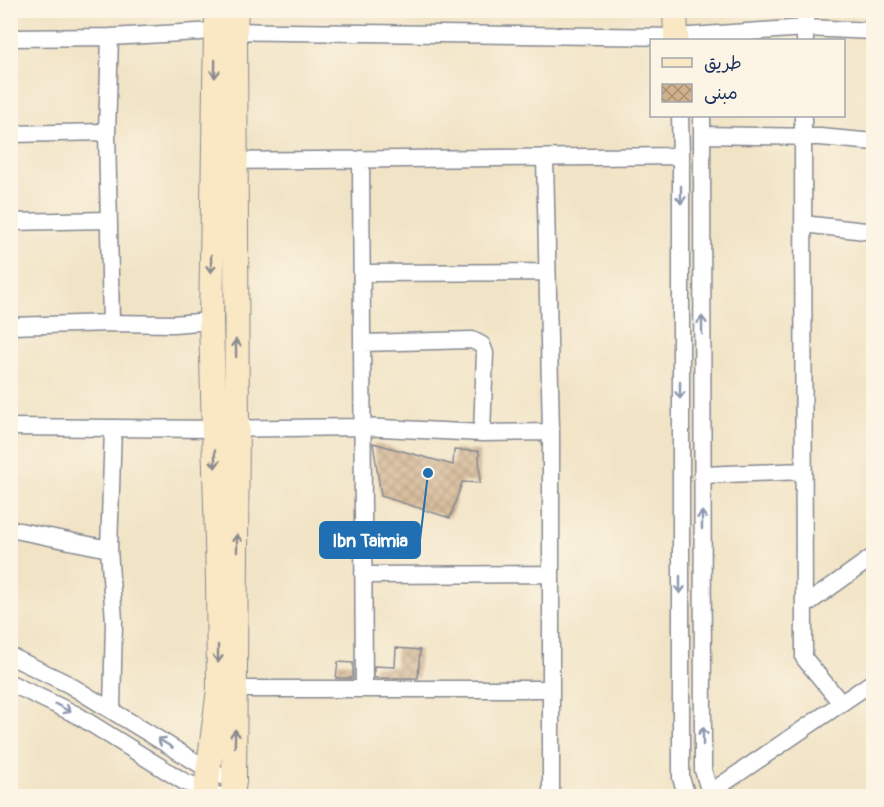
<svg xmlns="http://www.w3.org/2000/svg" width="884" height="807" font-family="Pangolin,'Playpen Sans Arabic',sans-serif">
	<style>
		.building { fill: url(#building-cross-hatch) }
		.lines { fill: none; stroke-linecap: round; stroke-linejoin: round }
		.street-casing { stroke: #868992; stroke-width: 19 }
		.secondary-casing { stroke: #868992; stroke-width: 26 }
		.street { stroke: #fff; stroke-width: 16 }
		.secondary { stroke: #fae7c3; stroke-width: 24 }
		.oneway { stroke: #8a8b90 }
		.oneway2 { stroke: #8d97ae }
		.leader { fill: none; stroke: #1f6fb2; stroke-width: 2 }
		.callout-dot { fill: #1f6fb2; stroke: #fcf5e5; stroke-width: 2 }
		.callout { fill: #1f6fb2; stroke: #1f6fb2; stroke-width: 2 }
		.callout-label { font-size: 18px; text-anchor: middle; font-weight: bold; fill: #fff }
	</style>
	<defs>
		<pattern id="building-cross-hatch" width="8" height="8" patternUnits="userSpaceOnUse" patternTransform="scale(1.5)"><rect width="8" height="8" fill="#d0b18b"/><path d="M0 0l8 8M0 8l8-8" fill="none" stroke="#a89075"/></pattern>
	</defs>
	<rect width="100%" height="100%" fill="#fcf5e5"/>
	<filter id="ink" filterUnits="userSpaceOnUse"><feTurbulence type="fractalNoise" baseFrequency=".0167" numOctaves="2"/><feDisplacementMap in="SourceGraphic" scale="12" xChannelSelector="R" yChannelSelector="G"/><feConvolveMatrix kernelMatrix="1 2 1 2 8 2 1 2 1" color-interpolation-filters="sRGB"/></filter>
	<filter id="wash" filterUnits="userSpaceOnUse"><feTurbulence type="fractalNoise" baseFrequency=".008" numOctaves="4" result="noise"/><feDisplacementMap in="SourceGraphic" scale="24" xChannelSelector="R" yChannelSelector="G"/><feGaussianBlur stdDeviation="1.35" result="paint"/><feColorMatrix in="noise" values="0 0 0 0 0 0 0 0 0 0 0 0 0 0 0 0 0 1.4 0 .05"/><feComposite in="paint" operator="in"/></filter>
	<g filter="url(#wash)">
		<rect width="100%" height="100%" fill="#f1e3c5"/>
		<g id="blocks">
			<path class="building" d="M373,443L453,465L454,450L479,451L480,483L462,482L450,518L381,496Z
				M396,648L420,650L418,678H374V666L395,667Z
				M338,662L353,663V678H336Z"/>
		</g>
	</g>
	<g filter="url(#ink)">
		<use href="#blocks" fill-opacity="0" stroke="#868992" stroke-width="1.5"/>
		<g class="lines">
			<defs>
				<path id="street" d="M110,37L107,132L111,323
					M10,38L110,37L216,31L676,37L805,28L874,31
					M805,40V10
					M680,116L681,156V778L687,796
					M702,116L703,770L710,793
					M803,116L804,658L841,703
					M10,134L107,132
					M702,135L820,137L874,142
					M545,158L551,432V796
					M361,159L364,689
					M226,161L681,156
					M10,222L108,220
					M803,224L874,232
					M362,273L547,272
					M10,326L111,323L173,324L211,321
					M362,343L472,340L482,345L485,353L482,433
					M10,427L214,429L362,427L482,433L551,432
					M702,475L803,471
					M10,529L109,549
					M363,575L551,574
					M804,606L874,556
					M10,656L68,684L209,770L234,781
					M10,683L77,715L183,781L219,796
					M225,689H551
					M112,709L114,621L109,549L113,428
					M705,796L874,681"/>
				<path id="secondary" d="M675,10L676,37
					M205,796L219,689L218,580L211,321L216,31L218,10
					M232,796L234,781L237,429L235,32L236,10"/>
			</defs>
			<use href="#street" class="street-casing"/>
			<use href="#secondary" class="secondary-casing"/>
			<use href="#street" class="street"/>
			<use href="#secondary" class="secondary"/>
		</g>
		<defs><path id="oneway-shaft" d="M-6 0H5M1.5-3L5.5 0L1.5 3" fill="none" stroke-width="1.6" stroke-linecap="round" stroke-linejoin="round" transform="scale(1.5)"/></defs>
		<g class="oneway">
			<use href="#oneway-shaft" transform="translate(215 69) rotate(91)"/>
			<use href="#oneway-shaft" transform="translate(211 264) rotate(91)"/>
			<use href="#oneway-shaft" transform="translate(236 348) rotate(-91)"/>
			<use href="#oneway-shaft" transform="translate(215 459) rotate(89)"/>
			<use href="#oneway-shaft" transform="translate(237 543) rotate(-90)"/>
			<use href="#oneway-shaft" transform="translate(218 654) rotate(90)"/>
			<use href="#oneway-shaft" transform="translate(235 738) rotate(-89)"/>
		</g>
		<g class="oneway2">
			<use href="#oneway-shaft" transform="translate(681 195) rotate(90)"/>
			<use href="#oneway-shaft" transform="translate(702 325) rotate(-90)"/>
			<use href="#oneway-shaft" transform="translate(680 390) rotate(90)"/>
			<use href="#oneway-shaft" transform="translate(702 520) rotate(-90)"/>
			<use href="#oneway-shaft" transform="translate(680 585) rotate(90)"/>
			<use href="#oneway-shaft" transform="translate(63 708) rotate(28)"/>
			<use href="#oneway-shaft" transform="translate(703 736) rotate(-90)"/>
			<use href="#oneway-shaft" transform="translate(165 743) rotate(-148)"/>
		</g>
	</g>
	<path class="leader" d="M428 473L420 540"/>
	<circle class="callout-dot" cx="428" cy="473" r="6"/>
	<rect class="callout" x="320" y="522" width="100" height="36" rx="6"/>
	<g class="callout-label">
		<text x="370" y="547">Ibn Taimia</text>
	</g>
	<rect width="884" height="807" fill="none" stroke="#fcf5e5" stroke-width="36"/>
	<rect x="650" y="39" width="195" height="78" fill="#fcf5e5" stroke="#a2a6af" stroke-width="1.5"/>
	<rect x="662" y="58" width="30" height="9" fill="#fae7c3" stroke="#a2a6af" stroke-width="1.5"/>
	<text x="704" y="69" font-size="18" fill="#1b2f5e">طريق</text>
	<rect x="662" y="84" width="30" height="18" fill="url(#building-cross-hatch)" stroke="#a2a6af" stroke-width="1.5"/>
	<text x="704" y="99" font-size="18" fill="#1b2f5e">مبنى</text>
</svg>
